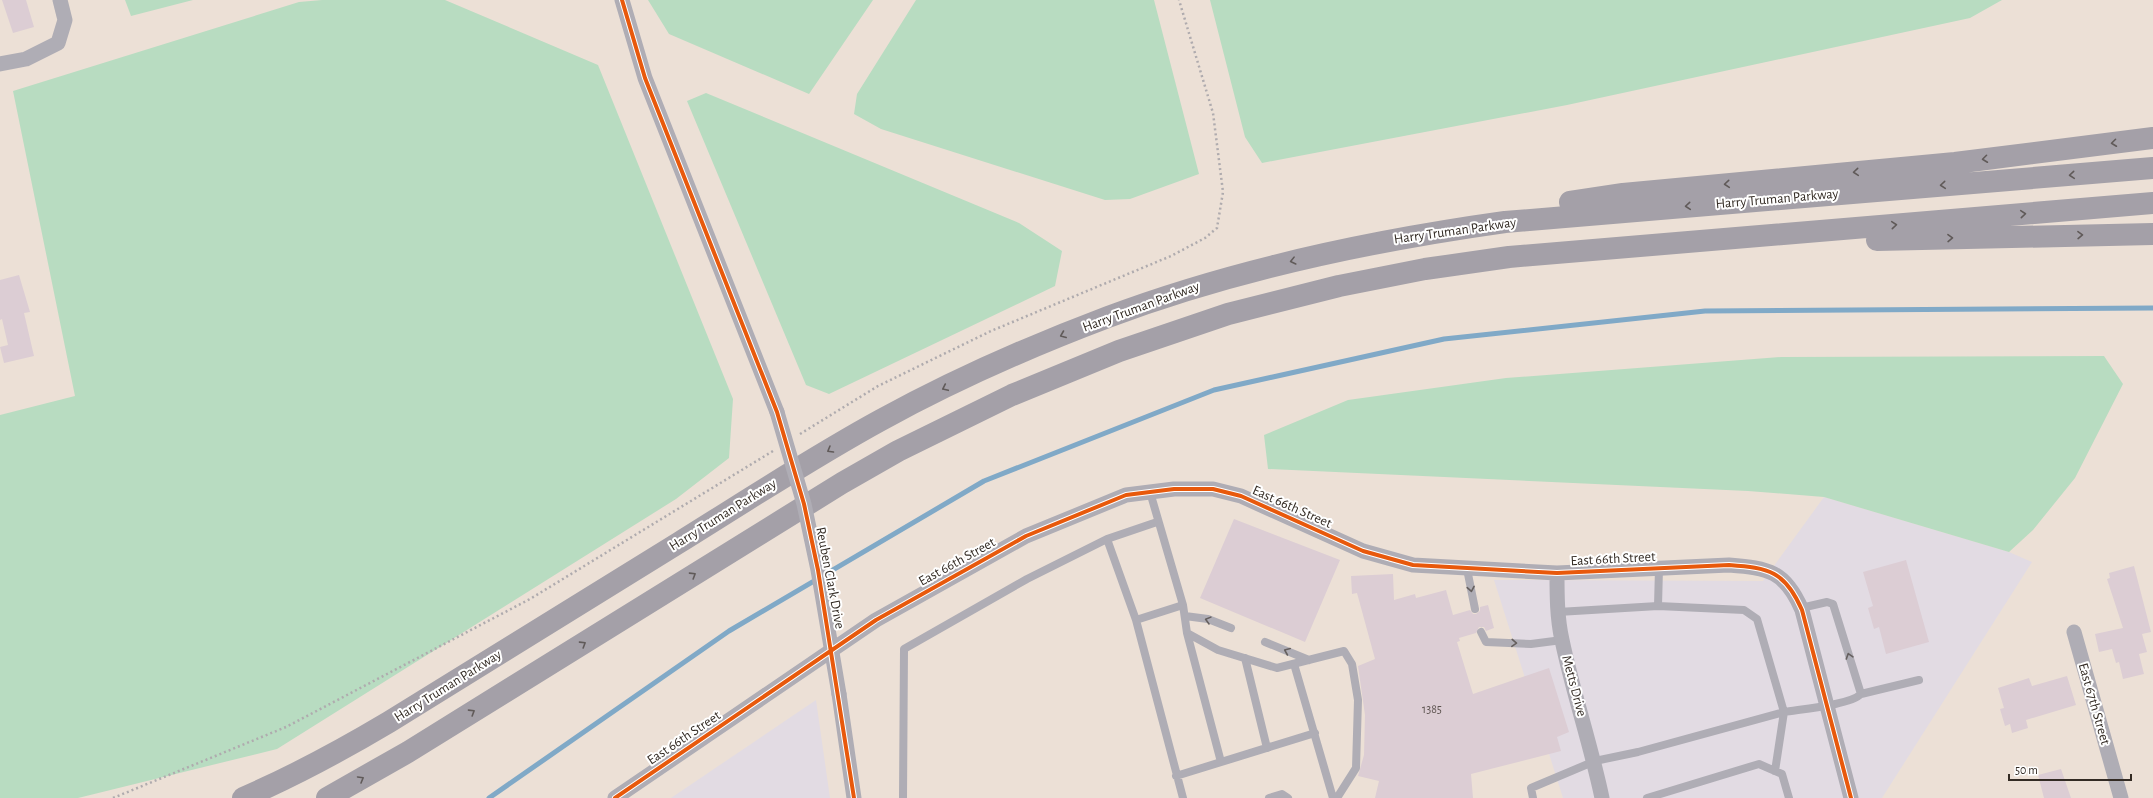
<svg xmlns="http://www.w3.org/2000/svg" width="2153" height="798" font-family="'Alegreya Sans',sans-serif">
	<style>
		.commercial { fill: #e2dbe3 }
		.green { fill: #b8dcc1 }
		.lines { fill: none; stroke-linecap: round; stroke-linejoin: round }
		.stream { stroke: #80a9c7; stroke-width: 5 }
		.building { fill: #dccdd4 }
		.path { stroke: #afabae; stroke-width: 2.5; stroke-dasharray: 2 3; stroke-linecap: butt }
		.service { stroke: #afadb5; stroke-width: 8 }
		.minor { stroke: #afadb5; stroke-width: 15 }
		.motorway { stroke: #a4a0a8; stroke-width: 22 }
		.minor-bridge { stroke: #afadb5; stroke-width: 15 }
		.cycleway-casing { stroke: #fff; stroke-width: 6 }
		.cycleway { stroke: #e8590c; stroke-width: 4 }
		.oneway { stroke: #605a59 }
		.oneway2 { stroke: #655f5e }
		.labels { text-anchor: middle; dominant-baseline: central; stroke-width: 4; stroke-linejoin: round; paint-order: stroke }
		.number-label { font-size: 12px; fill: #5d5450 }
		.street-label { font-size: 14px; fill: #332b24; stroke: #fff }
	</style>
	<rect width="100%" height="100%" fill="#ece0d6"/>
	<path class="commercial" d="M1824,497L2009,552L2032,562L1882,798H1563L1494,580L1763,581Z
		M816,700L830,798H671Z"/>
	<path class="green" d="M125,0H193L131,16Z
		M322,0H445L598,65L733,399L729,458L676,499L277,749L78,798H0V415L75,396L13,91L299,2Z
		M648,0H873L809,94L669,34Z
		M916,0H1154L1199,174L1130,199L1105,200L881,129L854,114L857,94Z
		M1210,0H2002L1970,18L1567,105L1262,163L1245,137Z
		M706,93L1019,223L1062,251L1055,286L829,394L806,385L687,101Z
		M2104,356L2123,384L2075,478L2033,530L2009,552L1824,497L1748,491L1268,469L1264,435L1348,400L1506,378L1781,357Z"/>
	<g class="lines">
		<path class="stream" d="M489,798L729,631L984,481L1214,390L1444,339L1705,311L2153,308"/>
	</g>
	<path class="building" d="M2,0H26L34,27L13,33Z
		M19,275L30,312L24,313L34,356L4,363L0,347L8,345L2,319L0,320V280Z
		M1234,519L1340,560L1305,642L1200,598Z
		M1906,560L1929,642L1886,654L1879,627L1874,629L1868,608L1873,606L1863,572Z
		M2134,566L2151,632L2142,634L2147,652L2139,654L2144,674L2123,679L2119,662L2116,663L2112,649L2099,652L2095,634L2123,628L2107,579L2110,578L2109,573Z
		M1393,574L1394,600L1415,594L1416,598L1446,590L1453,615L1470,610L1473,614H1476L1480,611V607L1488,605L1494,628L1486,631L1484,627H1479L1476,633L1459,638L1460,641L1457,642L1473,694L1549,668L1569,732L1557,737L1561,751L1471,774L1473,798H1375L1379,781L1358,776L1364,755L1365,715L1358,666L1375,659L1357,593L1352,594L1351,576Z
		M2067,676L2076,705L2026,720L2028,728L2012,733L2010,724L2005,726L2000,709L2004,708L1998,688L2029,678L2032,686Z
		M2061,769L2071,798H2044L2038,775Z"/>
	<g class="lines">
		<path class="path" d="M800,434L878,386L991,331L1171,256L1205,238L1217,228L1223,192L1213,113L1179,0
			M113,798L286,727L530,599L773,451"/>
		<path class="service" d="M1150,492L1183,605L1187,633L1218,650L1277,668L1344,651L1352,664L1358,700L1356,768L1337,798
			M1107,539L1136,620L1183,798
			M1467,569L1475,609
			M1801,608L1827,602L1833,604L1861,694
			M1558,612L1658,606
			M1185,616L1208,619L1231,628
			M1136,620L1183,605
			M1481,632L1486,642L1531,644L1562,640
			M1187,633L1221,762
			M1265,642L1309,660
			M1245,658L1267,748
			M1294,664L1333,798
			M1775,771L1784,712C1802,709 1850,705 1861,694L1919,680
			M1176,776L1315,733
			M903,798L904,649L1027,579L1107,539L1157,522
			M1269,798L1282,794L1288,798
			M1533,798L1531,788L1595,761L1638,752L1784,712L1757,619L1744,610L1658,606L1659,568
			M1647,798L1759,764L1782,774L1789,798"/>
		<path class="minor" d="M622,0L645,78L777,412
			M0,64L26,59L58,43L65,20L60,0
			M1557,573C1557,595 1557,618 1562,640C1573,693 1591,745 1602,798
			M2074,632L2121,798
			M839,694L854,798
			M615,798L876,620L1026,536L1126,495L1174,489H1213L1241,496L1363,551L1413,565L1557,573L1729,565C1769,568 1785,571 1802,610L1851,798"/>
		<path class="motorway" d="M1570,202L1623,194L1955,163L2153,138
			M1877,240L2153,234
			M243,798C294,776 342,750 389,722C486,662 583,602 680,542C746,501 813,457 881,420C954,380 1031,346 1108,317C1236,269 1369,241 1505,222L2153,168
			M327,798L408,752L842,483L898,451L1012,395L1119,351L1228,314L1339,286L1425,269L1509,257L2153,203"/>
		<path class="minor-bridge" d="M777,412L804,504L818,570L839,694"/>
		<defs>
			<path id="cycleway" d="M622,0L645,78L777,412L804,504L818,570L854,798
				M615,798L876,620L1026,536L1126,495L1174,489H1213L1241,496L1363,551L1413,565L1557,573L1729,565C1769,568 1785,571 1802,610L1851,798"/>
		</defs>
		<use href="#cycleway" class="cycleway-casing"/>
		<use href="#cycleway" class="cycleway"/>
	</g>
	<defs><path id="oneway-chevron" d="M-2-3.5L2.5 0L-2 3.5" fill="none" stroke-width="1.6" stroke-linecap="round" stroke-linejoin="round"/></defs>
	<g class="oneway">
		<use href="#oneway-chevron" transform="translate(2114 143) rotate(173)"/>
		<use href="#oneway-chevron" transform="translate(1985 159) rotate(173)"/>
		<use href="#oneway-chevron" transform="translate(1856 172) rotate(175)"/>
		<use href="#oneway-chevron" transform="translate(2072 175) rotate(175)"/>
		<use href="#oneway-chevron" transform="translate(1727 184) rotate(175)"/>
		<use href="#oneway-chevron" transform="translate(1943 185) rotate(175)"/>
		<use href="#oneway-chevron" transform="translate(1688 206) rotate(175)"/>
		<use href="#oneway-chevron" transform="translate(2023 214) rotate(-5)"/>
		<use href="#oneway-chevron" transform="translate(1894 225) rotate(-5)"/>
		<use href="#oneway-chevron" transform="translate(2080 235) rotate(-1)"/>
		<use href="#oneway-chevron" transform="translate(1950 238) rotate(-1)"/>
		<use href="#oneway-chevron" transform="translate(1293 261) rotate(166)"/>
		<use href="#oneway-chevron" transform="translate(1063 335) rotate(158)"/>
		<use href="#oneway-chevron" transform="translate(945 388) rotate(155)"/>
		<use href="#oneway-chevron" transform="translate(830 450) rotate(150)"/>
		<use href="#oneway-chevron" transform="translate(693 575) rotate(-32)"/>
		<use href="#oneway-chevron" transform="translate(583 644) rotate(-32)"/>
		<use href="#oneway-chevron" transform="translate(472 712) rotate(-32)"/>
		<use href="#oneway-chevron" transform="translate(361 779) rotate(-30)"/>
	</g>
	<g class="oneway2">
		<use href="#oneway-chevron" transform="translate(1471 589) rotate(80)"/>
		<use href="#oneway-chevron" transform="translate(1208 620) rotate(-165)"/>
		<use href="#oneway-chevron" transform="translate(1514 643) rotate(3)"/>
		<use href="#oneway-chevron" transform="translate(1287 651) rotate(-157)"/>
		<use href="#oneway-chevron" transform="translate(1849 656) rotate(-108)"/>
	</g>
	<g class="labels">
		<g class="number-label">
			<text x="1432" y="709">1385</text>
		</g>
		<g class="street-label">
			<text transform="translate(1777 199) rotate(-5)">Harry Truman Parkway</text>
			<text transform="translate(1455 231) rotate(-8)">Harry Truman Parkway</text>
			<text transform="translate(1141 307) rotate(-20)">Harry Truman Parkway</text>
			<text transform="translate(1292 507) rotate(24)">East 66th Street</text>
			<text transform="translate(723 515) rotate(-32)">Harry Truman Parkway</text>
			<text transform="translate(1613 559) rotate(-3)">East 66th Street</text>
			<text transform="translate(957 562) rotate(-29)">East 66th Street</text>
			<text transform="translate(830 578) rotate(79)">Reuben Clark Drive</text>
			<text transform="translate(448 686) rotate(-32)">Harry Truman Parkway</text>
			<text transform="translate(1574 686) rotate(75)">Metts Drive</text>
			<text transform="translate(2094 704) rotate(74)">East 67th Street</text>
			<text transform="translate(684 738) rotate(-34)">East 66th Street</text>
		</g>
	</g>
	<path d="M2009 774v6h122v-6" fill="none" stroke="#332b24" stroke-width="2"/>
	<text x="2015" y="774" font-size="12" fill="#332b24" stroke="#ffffff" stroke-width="3" paint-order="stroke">50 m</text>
</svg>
